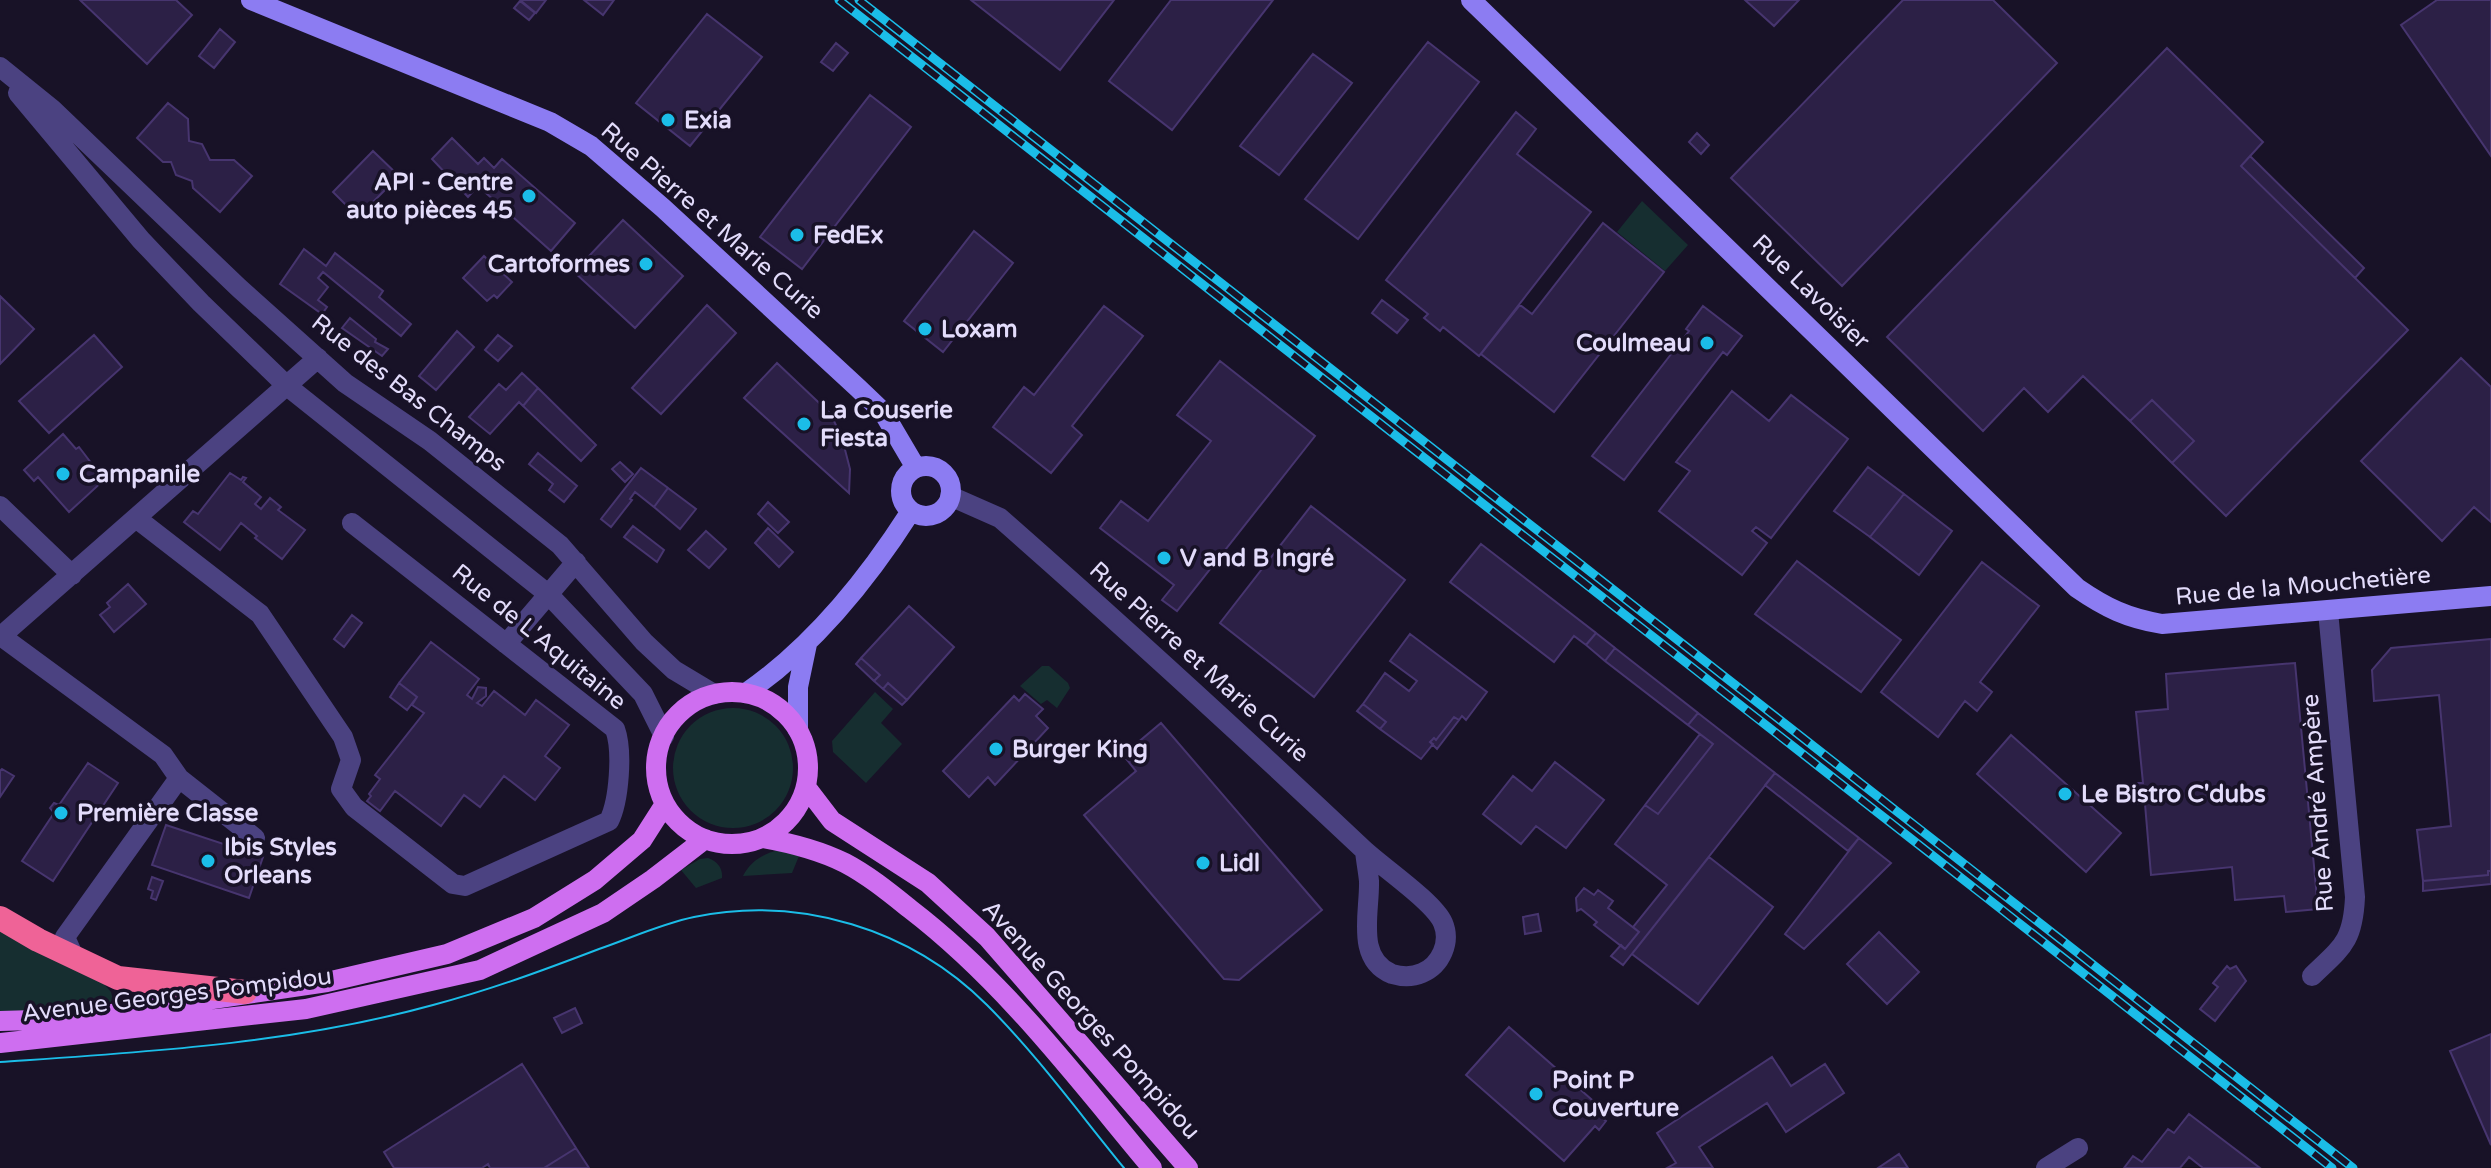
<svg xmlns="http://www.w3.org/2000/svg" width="2491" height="1168" font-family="'Varela Round',sans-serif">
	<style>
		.green { fill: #162e30 }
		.building { fill: #2c2046; stroke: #47356f; stroke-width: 2 }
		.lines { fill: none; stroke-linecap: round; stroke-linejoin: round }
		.street { stroke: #4b4281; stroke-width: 20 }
		.secondary { stroke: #8c7cf2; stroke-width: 20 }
		.primary { stroke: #ce6ef0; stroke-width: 20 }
		.highway { stroke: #ef6397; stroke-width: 24 }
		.tram { stroke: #1bbde8; stroke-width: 2 }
		.rail-casing { stroke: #1bbde8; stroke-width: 9 }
		.rail { stroke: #181227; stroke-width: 6; stroke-dasharray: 18; stroke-linecap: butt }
		.poi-dot { fill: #1bbde8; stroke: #181227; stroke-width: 3 }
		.labels { text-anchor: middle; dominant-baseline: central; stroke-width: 7; stroke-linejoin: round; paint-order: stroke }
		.poi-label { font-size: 24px; font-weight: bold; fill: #e3dcfb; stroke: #181227; text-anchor: start }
		.street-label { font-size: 24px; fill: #e3dcfb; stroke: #181227 }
	</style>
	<rect width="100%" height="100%" fill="#181227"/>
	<path class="green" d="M1642,201L1688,245L1665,271L1617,232Z
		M1042,666H1049L1068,683L1070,688L1057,708L1047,700L1041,704L1020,686Z
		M875,692L893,709L881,723L902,744L866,783L833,752L832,741Z
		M673 768a60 60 0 1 1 120 0a60 60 0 1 1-120 0Z
		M778,850L799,856L792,873L743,876C751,861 761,855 778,850Z
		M708,858C717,861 723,868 722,878L696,888L681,870L700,859Z
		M0,930L104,984L111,992L113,1000C90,1020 30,1015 0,1016Z"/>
	<path class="building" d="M80,0H176L192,15L147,64Z
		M520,0H546L536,13Z
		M584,0H614L603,15Z
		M971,0H1114L1060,70Z
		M1171,0H1273L1172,130L1109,81Z
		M1745,0H1799L1774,26Z
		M1903,0H1993L2057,63L1842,286L1731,178Z
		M2437,0H2491V156L2401,25Z
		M520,1L535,13L529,20L514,8Z
		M707,14L762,57L690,146L636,103Z
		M220,29L235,42L214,68L199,56Z
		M1428,42L1479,82L1358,239L1305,199Z
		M836,43L848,53L833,71L821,62Z
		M2167,48L2263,142L2241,166L2408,330L2226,516L2172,463L2194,441L2152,400L2130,421L2083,376L2048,412L2024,388L1983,431L1887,337Z
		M1313,54L1352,83L1279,175L1240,146Z
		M870,95L911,127L802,269L760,237Z
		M168,103L188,119L189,141L202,144L210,160H234L252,176L220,212L193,188L192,181L176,175L171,162H163L137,138Z
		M1516,112L1536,129L1517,154L1591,212L1479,356L1443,327L1440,331L1424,318L1428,314L1386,280Z
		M1697,133L1709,145L1701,154L1689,142Z
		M452,138L478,164L484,158L494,168L502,159L575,223L551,251L478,186L468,197L432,159Z
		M373,151L399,176L358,217L333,192Z
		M2250,156L2364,268L2355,278L2241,166Z
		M623,220L683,276L635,328L574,272Z
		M1603,223L1664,272L1554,412L1481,354L1520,305L1532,314Z
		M974,231L1013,263L943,352L904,321Z
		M304,249L326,266L335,253L383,291L379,297L411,324L401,336L323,272L318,278L328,287L318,300L327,307L322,314L280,284Z
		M484,256L512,282L497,298L494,295L487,301L463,278Z
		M0,296L34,329L0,364Z
		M1382,300L1408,320L1397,333L1372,313Z
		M707,305L736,333L661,414L632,388Z
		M1104,306L1143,336L1072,426L1082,435L1051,473L993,427L1024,387L1034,395Z
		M1703,306L1742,336L1727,355L1723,352L1624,480L1592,456L1689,331L1686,329Z
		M350,318L376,339L375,342L388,349L382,356L342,328Z
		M457,331L474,347L436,390L419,376Z
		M94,335L122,367L49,433L19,401Z
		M498,335L512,346L498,361L485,350Z
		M2461,358L2491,387V522L2474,507L2442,541L2361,461Z
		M1220,361L1315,436L1177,611L1162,600L1174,585L1100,528L1121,501L1148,521L1211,441L1177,415Z
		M777,363L834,417L833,419L842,438L850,469L849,493L744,398Z
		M522,373L538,388L523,406L519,402L490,434L469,417L499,384L506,390Z
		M538,388L596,445L581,461L523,406Z
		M1732,391L1769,421L1791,395L1848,439L1771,538L1756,527L1752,531L1767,543L1742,575L1659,511L1690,471L1676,462Z
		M2152,400L2194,441L2172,463L2130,421Z
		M63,434L76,449L79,447L104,480L69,512L38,477L34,481L24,470Z
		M538,453L577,486L564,502L549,490L553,484L529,464Z
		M620,462L633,474L625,482L612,469Z
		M1868,467L1904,494L1870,537L1834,511Z
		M641,468L668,488L654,507L635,492L630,499L632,500L611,527L601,519Z
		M230,473L241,480L243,477L246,478L243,482L261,497L255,504L261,509L270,498L281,507L278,510L305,530L282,559L255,538L257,536L241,523L220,550L184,522L193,511L198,514Z
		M668,488L696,509L680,529L654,507Z
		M1904,494L1952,531L1919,575L1870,537Z
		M768,502L789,522L778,533L758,514Z
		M1311,506L1405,580L1314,697L1220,623Z
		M633,526L664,550L657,562L624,537Z
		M768,528L793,552L779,567L755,543Z
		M706,531L726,549L709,568L688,550Z
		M1481,544L1596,633L1586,645L1574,636L1554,662L1450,582Z
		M1797,561L1901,640L1861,692L1755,614Z
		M1982,562L2039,606L1980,682L1992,692L1977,711L1965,701L1938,737L1881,692Z
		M128,584L146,604L114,632L100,615L110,607L107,603Z
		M909,606L954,647L907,700L888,683L883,689L874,681L880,675L861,658Z
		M352,615L362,623L344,647L334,639Z
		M1596,633L1615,648L1605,661L1586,645Z
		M1410,634L1487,692L1466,720L1462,716L1459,720L1454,717L1436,740L1434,738L1430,742L1433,744L1421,759L1380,729L1386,722L1363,704L1385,673L1409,691L1417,681L1390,661Z
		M2491,639V871H2488V875L2423,881L2417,830L2451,826L2439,695L2374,701L2372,670L2391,648Z
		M431,642L479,679L467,695L472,699L478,687L486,688V696L477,703L482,706L494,691L525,715L536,700L569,725L545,756L560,768L535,800L504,776L480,807L464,795L441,826L395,791L380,811L367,801L371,796L369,794L380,779L375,775L424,713L412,705L417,697L399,683Z
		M1615,648L1698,713L1688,725L1605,661Z
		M861,658L880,675L874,681L856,664Z
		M2295,663L2318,909L2286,912L2284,896L2235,900L2232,867L2151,875L2145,804H2137L2136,783H2143L2136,712L2168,709L2166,674Z
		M399,683L417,697L407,710L390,697Z
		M888,683L907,700L902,705L883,689Z
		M1025,694L1043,709L1036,716L1048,728L995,785L988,777L969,797L943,771L1014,696L1019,701Z
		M1363,704L1386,722L1380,729L1357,711Z
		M1698,713L1775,773L1623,965L1611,956L1621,945L1625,949L1639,932L1633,927L1667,885L1615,844L1645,805L1658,814L1713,744L1688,725Z
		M1454,717L1459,720L1437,749L1430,742L1434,738L1436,740Z
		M1161,723L1322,910L1239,980L1224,979L1084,815L1136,771L1123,755Z
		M1700,734L1713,744L1658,814L1645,805Z
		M2011,735L2121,833L2086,872L1977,774Z
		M1555,762L1604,800L1566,848L1536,826L1521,844L1483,814L1513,776L1532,791Z
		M88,763L118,783L53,881L22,861L54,813L50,808L54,803L59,805Z
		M2,769L14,776L0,797V771Z
		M1775,773L1859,838L1848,851L1765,785Z
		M166,825L263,857L249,898L152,865Z
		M1859,838L1891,863L1804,949L1785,934Z
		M1709,857L1773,907L1698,1004L1632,954Z
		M2488,871H2491V884L2423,891V881L2488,875Z
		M152,877L163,881L156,900L151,898L153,891L148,889Z
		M1584,888L1594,895L1598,890L1613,901L1608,908L1639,932L1625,949L1594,925L1597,922L1581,909L1577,911L1576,898Z
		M1538,914L1541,931L1525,934L1523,917Z
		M1879,932L1919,972L1887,1004L1847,964Z
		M2227,966L2230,969L2236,966L2246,981L2215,1021L2200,1009L2218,987L2213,983Z
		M575,1008L582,1023L562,1033L554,1018Z
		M1509,1027L1607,1113L1602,1118L1606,1121L1599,1130L1595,1126L1564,1161L1466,1075Z
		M2491,1034V1145L2450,1051Z
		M1772,1057L1791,1086L1825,1064L1844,1093L1786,1132L1767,1103L1699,1147L1713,1168H1667L1676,1163L1657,1133Z
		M522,1064L576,1148L544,1168H490L488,1164L482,1168H394L384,1152Z
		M2189,1114L2260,1168H2203L2189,1157L2180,1168H2124L2133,1156L2142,1162L2168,1129L2174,1133Z
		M576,1148L589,1168H544Z
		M1899,1154L1908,1168H1878Z"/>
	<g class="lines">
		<path class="street" d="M0,67L52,109L239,288L345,383L430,441L560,545L644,642L674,670L714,694
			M18,93L141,240L201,303L287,386L548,594L643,694L664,736
			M950,496L1000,518C1123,626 1244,737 1363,849C1382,867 1434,902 1443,923C1451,942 1441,965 1422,973C1413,977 1402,977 1392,974C1355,959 1370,912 1369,881C1368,871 1366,861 1365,851
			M0,506L72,575
			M136,518L260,614L343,737L351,760L341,789L354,807L453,884L465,886L609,821C619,801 623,751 615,729L352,523
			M1,636L163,755L179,778L65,937L74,957
			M0,637L318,358
			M506,644L576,562
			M179,778L255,838
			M2312,976C2342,947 2353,942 2355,897L2328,611
			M2046,1168L2078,1148"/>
		<path class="secondary" d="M251,0L550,122L591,146L663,208L858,388L883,412L916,468
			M1471,0L2077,588C2106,608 2127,618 2162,624L2491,596
			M901 491a25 25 0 1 1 50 0a25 25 0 1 1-50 0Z
			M746,693C814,646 867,580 911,511
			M798,730V687L807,644"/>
		<path class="primary" d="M656 768a76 76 0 1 1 152 0a76 76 0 1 1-152 0Z
			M806,787L832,821L928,883L987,937L1188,1168
			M763,838C791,843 819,850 845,863C868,875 890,893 910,909C1004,981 1076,1077 1152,1168
			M0,1021L68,1019L120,1013L327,982L447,954L534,918L595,880L642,840L665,804
			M0,1043L306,1009L480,970L603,913L653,879L705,839"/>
		<path class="highway" d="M0,918L38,940L118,978L245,992"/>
		<path class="tram" d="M0,1062C146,1052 292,1044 433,1005C490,990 544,970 599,949C631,938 661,924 694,917C800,895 911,929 987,1005C1037,1055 1079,1113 1124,1168"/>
		<defs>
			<path id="rail" d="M839,0L2332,1168
				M859,0L2353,1168"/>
		</defs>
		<use href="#rail" class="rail-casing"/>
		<use href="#rail" class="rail"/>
	</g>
	<g class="poi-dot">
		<circle cx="668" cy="120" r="8"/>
		<circle cx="529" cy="196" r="8"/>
		<circle cx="797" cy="235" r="8"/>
		<circle cx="646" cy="264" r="8"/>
		<circle cx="925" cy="329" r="8"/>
		<circle cx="1707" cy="343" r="8"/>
		<circle cx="804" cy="424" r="8"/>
		<circle cx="63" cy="474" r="8"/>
		<circle cx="1164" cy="558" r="8"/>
		<circle cx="996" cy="749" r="8"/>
		<circle cx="2065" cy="794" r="8"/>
		<circle cx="61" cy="813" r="8"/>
		<circle cx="208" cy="861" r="8"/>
		<circle cx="1203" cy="863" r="8"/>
		<circle cx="1536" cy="1094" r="8"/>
	</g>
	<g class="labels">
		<g class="poi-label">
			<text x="684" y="120">Exia</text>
			<text x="513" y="182" text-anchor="end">API - Centre<tspan x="513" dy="28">auto pièces 45</tspan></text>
			<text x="813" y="235">FedEx</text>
			<text x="630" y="264" text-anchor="end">Cartoformes</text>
			<text x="941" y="329">Loxam</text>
			<text x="1691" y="343" text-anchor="end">Coulmeau</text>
			<text x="820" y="410">La Couserie<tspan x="820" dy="28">Fiesta</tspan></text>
			<text x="79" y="474">Campanile</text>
			<text x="1180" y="558">V and B Ingré</text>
			<text x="1012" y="749">Burger King</text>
			<text x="2081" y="794">Le Bistro C'dubs</text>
			<text x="77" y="813">Première Classe</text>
			<text x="224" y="847">Ibis Styles<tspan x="224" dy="28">Orleans</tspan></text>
			<text x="1219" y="863">Lidl</text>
			<text x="1552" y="1080">Point P<tspan x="1552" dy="28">Couverture</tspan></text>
		</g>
		<g class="street-label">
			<text transform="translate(712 221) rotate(41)">Rue Pierre et Marie Curie</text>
			<text transform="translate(1811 292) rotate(44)">Rue Lavoisier</text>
			<text transform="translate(409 393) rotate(38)">Rue des Bas Champs</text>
			<text transform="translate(2303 586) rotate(-5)">Rue de la Mouchetière</text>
			<text transform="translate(539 637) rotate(39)">Rue de L'Aquitaine</text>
			<text transform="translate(1199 662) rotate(42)">Rue Pierre et Marie Curie</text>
			<text transform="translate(2318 803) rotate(-94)">Rue André Ampère</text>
			<text transform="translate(177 995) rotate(-7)">Avenue Georges Pompidou</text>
			<text transform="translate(1091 1020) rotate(48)">Avenue Georges Pompidou</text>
		</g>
	</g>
</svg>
